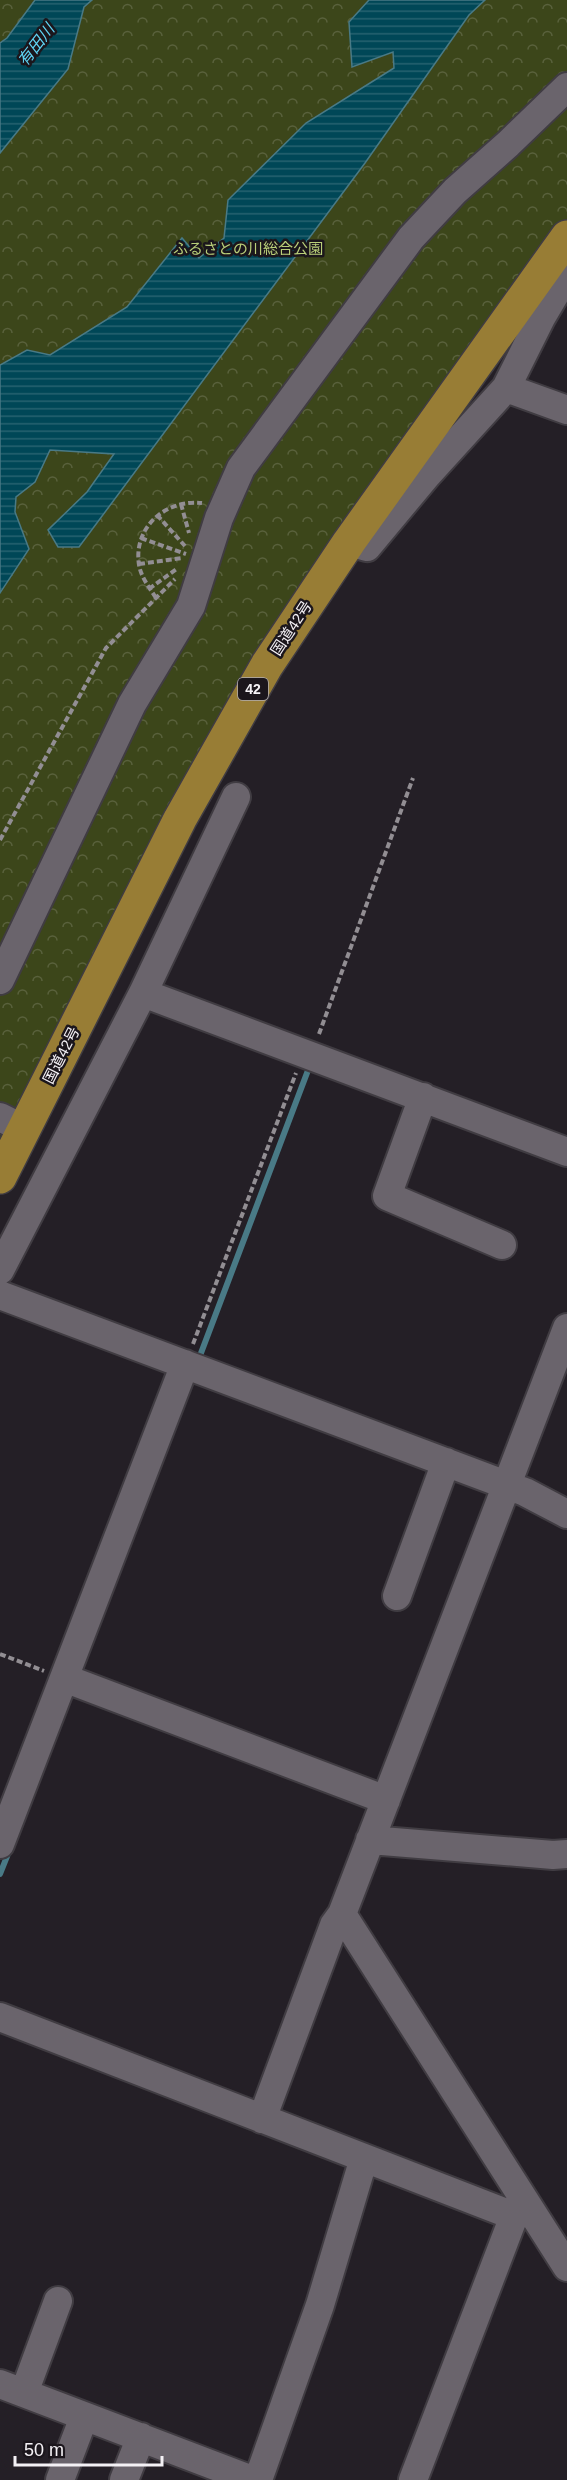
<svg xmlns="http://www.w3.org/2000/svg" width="567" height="2480" font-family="Helvetica,'Noto Sans JP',sans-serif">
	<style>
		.park { fill: url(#park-crowns) }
		.water { fill: url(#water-rules); stroke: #497a86; stroke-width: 1.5 }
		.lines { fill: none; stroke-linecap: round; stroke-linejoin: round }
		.stream { stroke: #497a86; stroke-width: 6 }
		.minor-casing { stroke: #403c42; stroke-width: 32 }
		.highway-casing { stroke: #403c42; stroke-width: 36 }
		.path { stroke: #928e93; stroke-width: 4; stroke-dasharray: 6 3; stroke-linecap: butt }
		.minor { stroke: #6a646c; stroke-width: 28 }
		.highway { stroke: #987d35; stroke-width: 33 }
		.labels { text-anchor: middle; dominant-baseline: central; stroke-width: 5; stroke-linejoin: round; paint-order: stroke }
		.shield { fill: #1b161c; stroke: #b3afb4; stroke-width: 1.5 }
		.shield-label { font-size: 14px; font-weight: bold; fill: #f4f1f5 }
		.park-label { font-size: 15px; fill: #b9cf79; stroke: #1b161c }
		.street-label { font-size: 15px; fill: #f4f1f5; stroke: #1b161c }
		.water-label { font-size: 16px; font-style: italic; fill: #5fd4f4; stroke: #1b161c }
	</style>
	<defs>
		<pattern id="park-crowns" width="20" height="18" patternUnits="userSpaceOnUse" patternTransform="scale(1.5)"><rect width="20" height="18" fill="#3c461a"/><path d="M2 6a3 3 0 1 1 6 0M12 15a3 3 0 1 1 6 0" fill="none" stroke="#59613c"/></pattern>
		<pattern id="water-rules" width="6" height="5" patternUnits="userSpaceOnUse" patternTransform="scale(1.5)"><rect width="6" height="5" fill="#004757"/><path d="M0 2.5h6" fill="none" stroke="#266270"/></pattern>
	</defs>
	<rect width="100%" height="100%" fill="#241f26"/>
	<path class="park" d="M0,0H567V227L305,594L0,1155Z"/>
	<path class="water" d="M35,0H92L84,7L68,69L0,153V43L7,38Z
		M369,0H485L469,15L365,163L79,547H58L48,530L87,492L114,454L50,450L35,482L16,497L15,512L29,549L0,593V365L27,350L50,355L127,307L182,238L199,258L224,238L228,200L306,123L394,68L393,52L352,67L349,22Z"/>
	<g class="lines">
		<path class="stream" d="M198,1361L310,1065
			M0,1874L10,1849"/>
		<defs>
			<path id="minor" d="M506,388L567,410
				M349,542L367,547L427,475L506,388L541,318L567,274
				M0,980L132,704L191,606L219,518L241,468L411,238L455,191L508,144L567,87
				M143,993L567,1152
				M423,1097L387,1196L502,1245
				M0,1117L24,1129
				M0,1270L143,993L236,797
				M0,1295L525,1492L567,1514
				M397,1596L446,1462
				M64,1678L386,1800
				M370,1840L553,1855L567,1854
				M0,1844L185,1364
				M342,1914L567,2267
				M0,2017L514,2216L531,2211
				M262,2119L334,1925L342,1914L567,1328
				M0,2384L252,2480
				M24,2393L58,2301
				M60,2480L84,2417
				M124,2480L141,2437
				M258,2480L320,2305L364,2158
				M413,2480L514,2216"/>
			<path id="highway" d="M0,1177L180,819L267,665L349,542L567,237"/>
		</defs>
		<use href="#minor" class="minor-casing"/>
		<use href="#highway" class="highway-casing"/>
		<path class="path" d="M181,504L189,533
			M157,515L185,546
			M141,538L186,554
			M139,564L182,558
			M149,589L178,568
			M156,598C149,587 141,577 139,565C133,527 166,499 202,503
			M0,840L106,648L175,579
			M319,1034L413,778
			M193,1344L296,1073
			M0,1654L44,1671"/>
		<use href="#minor" class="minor"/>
		<use href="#highway" class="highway"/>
	</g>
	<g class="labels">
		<rect class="shield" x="238" y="678" width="30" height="22" rx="4.5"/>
		<g class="shield-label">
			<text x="253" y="689">42</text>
		</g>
		<g class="park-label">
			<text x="248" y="248">ふるさとの川総合公園</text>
		</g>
		<g class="street-label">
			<text transform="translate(291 628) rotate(-57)">国道42号</text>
			<text transform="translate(61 1055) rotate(-63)">国道42号</text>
		</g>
		<g class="water-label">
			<text transform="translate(36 45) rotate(-52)">有田川</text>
		</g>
	</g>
	<path d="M15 2456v9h147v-9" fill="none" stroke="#f4f1f5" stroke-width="3"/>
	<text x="24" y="2456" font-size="18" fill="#f4f1f5" stroke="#1b161c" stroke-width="4.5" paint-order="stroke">50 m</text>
</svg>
